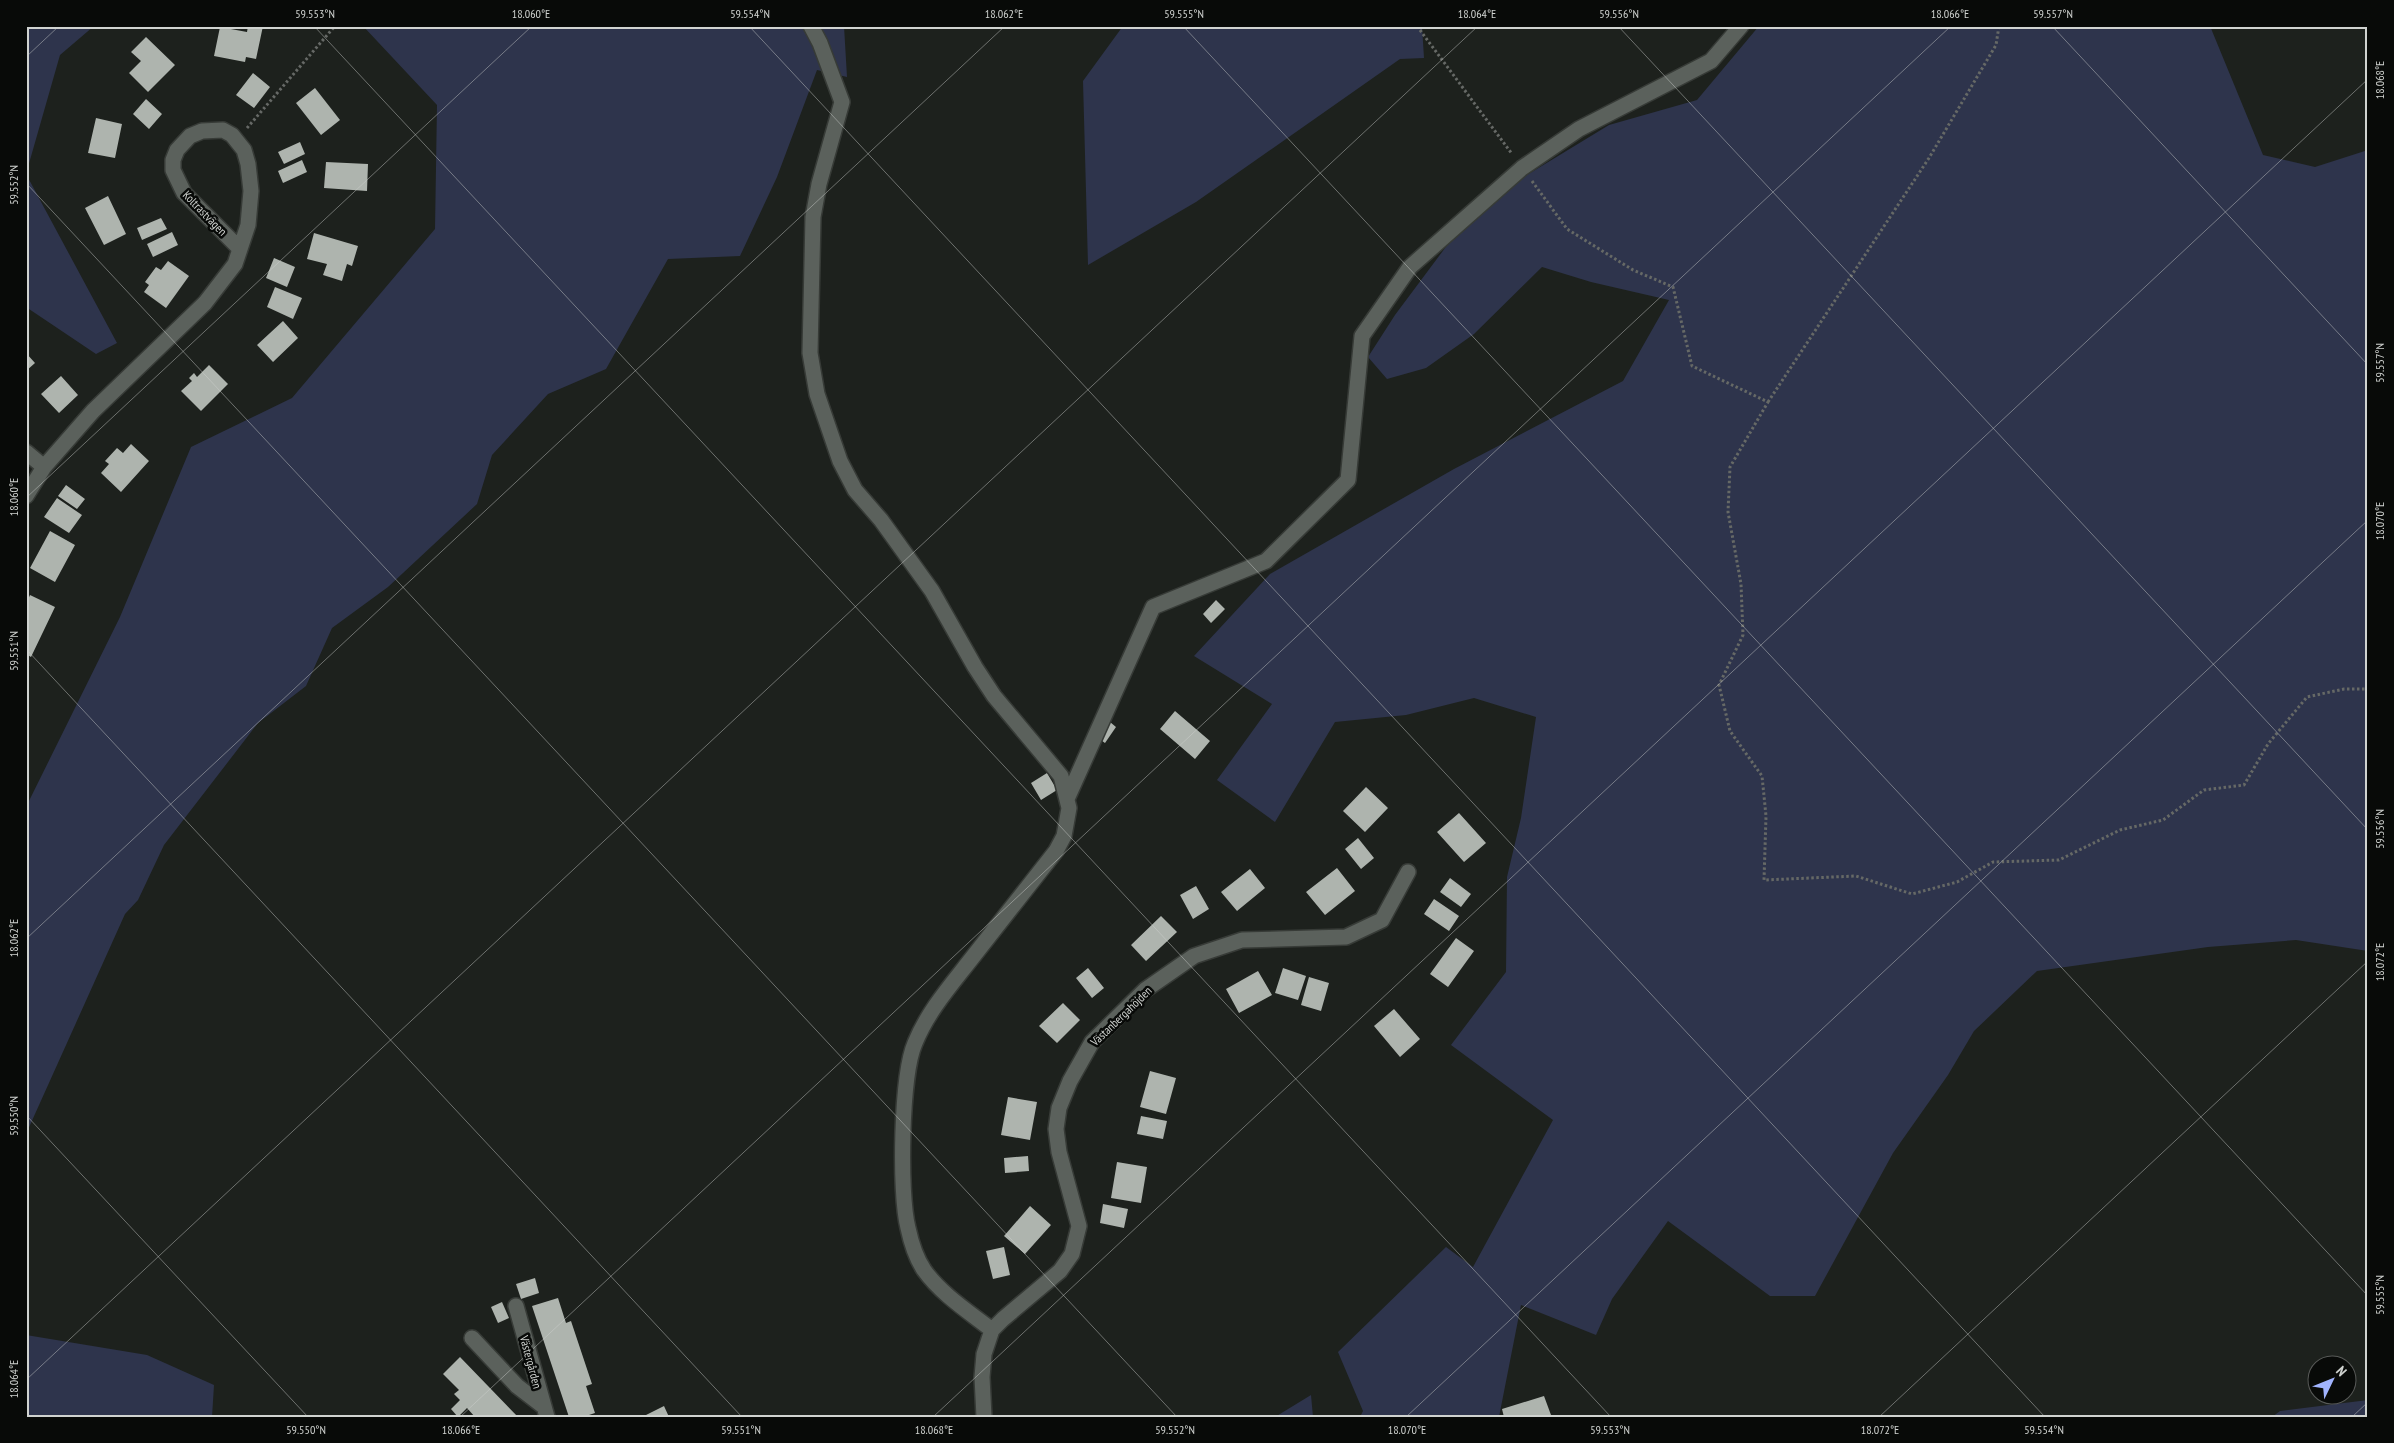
<svg xmlns="http://www.w3.org/2000/svg" width="2394" height="1443" font-family="'PT Sans Narrow',sans-serif">
	<style>
		.green { fill: #2e344c }
		.building { fill: #aeb4ae }
		.lines { fill: none; stroke-linecap: round; stroke-linejoin: round }
		.minor-casing { stroke: #373b37; stroke-width: 18 }
		.path { stroke: #666966; stroke-width: 3; stroke-dasharray: 2.5 2.5; stroke-linecap: butt }
		.minor { stroke: #5b615c; stroke-width: 15 }
		.ticks { fill: none; stroke: #d0d3d0; stroke-width: 1; stroke-opacity: 0.45 }
		.labels { text-anchor: middle; dominant-baseline: central; stroke-width: 5; stroke-linejoin: round; paint-order: stroke }
		.street-label { font-size: 12px; fill: #d0d3d0; stroke: #080a08 }
		.neatline { fill: none; stroke: #d0d3d0; stroke-width: 2 }
		.ticks-label { font-size: 12px; text-anchor: middle; fill: #d0d3d0 }
	</style>
	<rect width="100%" height="100%" fill="#1d211d"/>
	<path class="green" d="M26,26H94L60,55L26,174L117,343L96,354L26,307Z
		M363,26H844L847,77L817,70L777,177L740,256L668,259L606,369L548,394L492,455L477,504L388,587L332,628L306,686L258,723L164,845L138,900L125,914L26,1134V807L120,617L191,447L292,398L435,229L437,105Z
		M1123,26H1422L1424,58L1400,59L1196,202L1088,265L1083,81Z
		M1759,26H2210L2263,155L2315,167L2368,150V951L2296,940L2208,947L2037,971L1974,1031L1948,1075L1893,1153L1815,1296H1770L1668,1221L1612,1299L1596,1335L1521,1305L1499,1417H1360L1363,1411L1338,1352L1446,1247L1473,1267L1553,1120L1451,1045L1506,972L1507,877L1521,818L1536,717L1474,698L1406,715L1335,722L1275,822L1217,780L1272,704L1194,656L1270,574L1454,469L1623,381L1669,300L1591,282L1542,267L1474,334L1426,368L1387,379L1368,357L1395,315L1451,240L1509,186L1609,125L1697,100Z
		M26,1335L147,1355L214,1385L212,1417H26Z
		M1311,1395L1313,1417H1275Z
		M2368,1400V1417H2272L2280,1411Z"/>
	<path class="building" d="M248,26H263L256,59L246,57L245,62L214,56L220,27L247,32Z
		M146,37L175,65L148,92L129,73L141,61L131,52Z
		M253,73L270,87L254,108L236,95Z
		M315,88L340,120L321,135L296,103Z
		M146,99L162,114L149,129L133,114Z
		M96,118L122,124L115,158L88,153Z
		M300,142L305,154L284,164L278,152Z
		M302,160L307,172L283,183L278,171Z
		M326,162L368,164L367,191L324,188Z
		M108,196L126,234L104,245L85,208Z
		M161,218L167,229L142,240L137,228Z
		M172,232L178,245L153,257L147,244Z
		M314,233L358,246L352,266L347,264L342,281L323,275L327,264L307,259Z
		M274,258L295,267L287,287L266,278Z
		M168,261L189,276L166,308L144,292L149,285L145,282L156,267L161,270Z
		M275,287L302,298L293,319L267,307Z
		M283,321L298,338L273,362L257,345Z
		M26,353L35,363L26,371Z
		M209,365L228,384L201,411L181,391L192,381L189,378L194,373L197,377Z
		M61,376L78,395L59,413L41,394Z
		M131,444L149,461L121,492L101,473L109,464L105,461L117,448L123,453Z
		M66,485L85,499L77,509L58,496Z
		M57,498L82,515L69,533L44,517Z
		M50,531L75,545L55,582L30,568Z
		M30,595L55,607L31,657L26,654V604Z
		M1216,600L1225,609L1211,623L1203,614Z
		M1175,711L1210,741L1195,759L1160,729Z
		M1110,722L1116,727L1105,743L1098,738Z
		M1047,773L1057,790L1041,800L1031,783Z
		M1366,787L1388,808L1365,832L1343,811Z
		M1459,813L1486,843L1464,862L1437,832Z
		M1358,838L1374,858L1361,869L1345,849Z
		M1337,868L1355,891L1325,915L1306,892Z
		M1250,869L1265,888L1237,911L1221,892Z
		M1450,878L1471,894L1461,907L1440,892Z
		M1196,886L1209,909L1193,919L1180,895Z
		M1434,899L1459,916L1449,931L1424,914Z
		M1161,916L1177,932L1146,961L1131,945Z
		M1456,938L1474,951L1448,987L1430,974Z
		M1088,968L1104,988L1092,998L1076,978Z
		M1283,968L1306,976L1298,1000L1275,993Z
		M1258,971L1272,995L1239,1013L1226,989Z
		M1309,977L1329,983L1321,1011L1301,1005Z
		M1063,1003L1080,1020L1057,1043L1039,1026Z
		M1394,1009L1420,1039L1400,1057L1374,1026Z
		M1150,1071L1176,1078L1166,1114L1140,1107Z
		M1008,1097L1037,1102L1030,1140L1001,1135Z
		M1141,1116L1167,1121L1163,1139L1137,1134Z
		M1028,1156L1029,1171L1005,1173L1004,1158Z
		M1117,1162L1147,1167L1141,1203L1111,1198Z
		M1103,1204L1128,1209L1124,1228L1100,1223Z
		M1030,1206L1051,1225L1025,1254L1004,1236Z
		M1004,1247L1010,1275L993,1279L986,1251Z
		M535,1278L539,1293L521,1299L516,1284Z
		M558,1298L566,1323L571,1321L592,1384L586,1386L595,1413L583,1417H569L532,1306Z
		M502,1302L509,1318L498,1323L491,1307Z
		M460,1357L518,1417H475L467,1408L458,1417L451,1409L460,1400L454,1394L459,1390L443,1374Z
		M1544,1396L1551,1415L1504,1417L1502,1409Z
		M664,1406L669,1417H642Z"/>
	<g class="lines">
		<defs>
			<path id="minor" d="M811,26L820,43L842,102L819,184L813,217L810,353L817,394L840,461L855,490L881,520L932,591L975,667L994,696L1061,776L1069,808L1064,836L1056,851C1028,887 1000,922 972,958C951,985 928,1011 915,1043C901,1075 899,1193 908,1228C911,1242 916,1258 924,1270C941,1294 969,1312 992,1330
				M26,452L44,467
				M26,496L44,467L93,411L205,303L235,264L248,225L251,191L248,164L244,150L232,135L223,130L202,131L190,136L177,150L173,160V170L184,193L239,248
				M1067,799L1153,607L1266,561L1348,480L1362,336L1410,267L1522,168L1579,129L1711,61L1741,26
				M516,1306L547,1417
				M472,1338L517,1386L543,1406
				M984,1417L982,1377L984,1354L992,1330L1003,1319L1060,1271L1072,1254L1079,1226L1059,1152L1056,1129L1059,1108L1070,1081L1092,1042L1145,990L1194,956L1242,940L1346,937L1382,920L1408,872"/>
		</defs>
		<use href="#minor" class="minor-casing"/>
		<path class="path" d="M1417,26L1512,154
			M247,128L335,26
			M1532,181L1567,229L1633,270L1673,287L1692,366L1768,402L1730,467L1728,512L1741,584L1743,635L1719,685L1730,731L1762,776L1766,816L1764,880L1856,876L1912,894L1957,882L1993,862L2059,860L2120,830L2163,820L2204,790L2244,785L2268,744L2307,697L2344,689H2368
			M1768,402L1929,158L1996,45L1999,26"/>
		<use href="#minor" class="minor"/>
	</g>
	<path class="ticks" d="M314,26L1611,1417M749,26L2045,1417M1183,26L2368,1296M1618,26L2368,830M2052,26L2368,365M26,57L59,26M26,183L1177,1417M26,498L532,26M26,649L742,1417M26,939L1005,26M26,1115L308,1417M26,1380L1478,26M460,1417L1951,26M933,1417L2368,79M1406,1417L2368,520M1879,1417L2368,961M2352,1417L2368,1402"/>
	<g class="labels">
		<g class="street-label">
			<text transform="translate(205 213) rotate(46)">Koltrastvägen</text>
			<text transform="translate(1121 1016) rotate(-44)">Västanbergahöjden</text>
			<text transform="translate(531 1362) rotate(75)">Västergården</text>
		</g>
	</g>
	<rect width="2394" height="1443" fill="none" stroke="#080a08" stroke-width="55"/>
	<g transform="translate(2332 1380) rotate(47)"><circle r="24" fill="#080a08" stroke="#585a58"/>
	<path d="M0-4L9 19L0 12L-9 19Z" fill="#a0b3fd"/>
	<text y="-8" font-size="14" font-weight="bold" text-anchor="middle" fill="#d0d3d0">N</text>
	</g>
	<rect x="28" y="28" width="2338" height="1388" class="neatline"/>
	<g class="ticks-label">
		<text x="315" y="18">59.553°N</text>
		<text x="531" y="18">18.060°E</text>
		<text x="750" y="18">59.554°N</text>
		<text x="1004" y="18">18.062°E</text>
		<text x="1184" y="18">59.555°N</text>
		<text x="1477" y="18">18.064°E</text>
		<text x="1619" y="18">59.556°N</text>
		<text x="1950" y="18">18.066°E</text>
		<text x="2053" y="18">59.557°N</text>
		<text transform="translate(2380 80) rotate(-90)" y="4">18.068°E</text>
		<text transform="translate(14 185) rotate(-90)" y="4">59.552°N</text>
		<text transform="translate(2380 363) rotate(-90)" y="4">59.557°N</text>
		<text transform="translate(14 497) rotate(-90)" y="4">18.060°E</text>
		<text transform="translate(2380 521) rotate(-90)" y="4">18.070°E</text>
		<text transform="translate(14 651) rotate(-90)" y="4">59.551°N</text>
		<text transform="translate(2380 829) rotate(-90)" y="4">59.556°N</text>
		<text transform="translate(14 938) rotate(-90)" y="4">18.062°E</text>
		<text transform="translate(2380 962) rotate(-90)" y="4">18.072°E</text>
		<text transform="translate(14 1116) rotate(-90)" y="4">59.550°N</text>
		<text transform="translate(2380 1295) rotate(-90)" y="4">59.555°N</text>
		<text transform="translate(14 1379) rotate(-90)" y="4">18.064°E</text>
		<text x="306" y="1434">59.550°N</text>
		<text x="461" y="1434">18.066°E</text>
		<text x="741" y="1434">59.551°N</text>
		<text x="934" y="1434">18.068°E</text>
		<text x="1175" y="1434">59.552°N</text>
		<text x="1407" y="1434">18.070°E</text>
		<text x="1610" y="1434">59.553°N</text>
		<text x="1880" y="1434">18.072°E</text>
		<text x="2044" y="1434">59.554°N</text>
	</g>
</svg>
